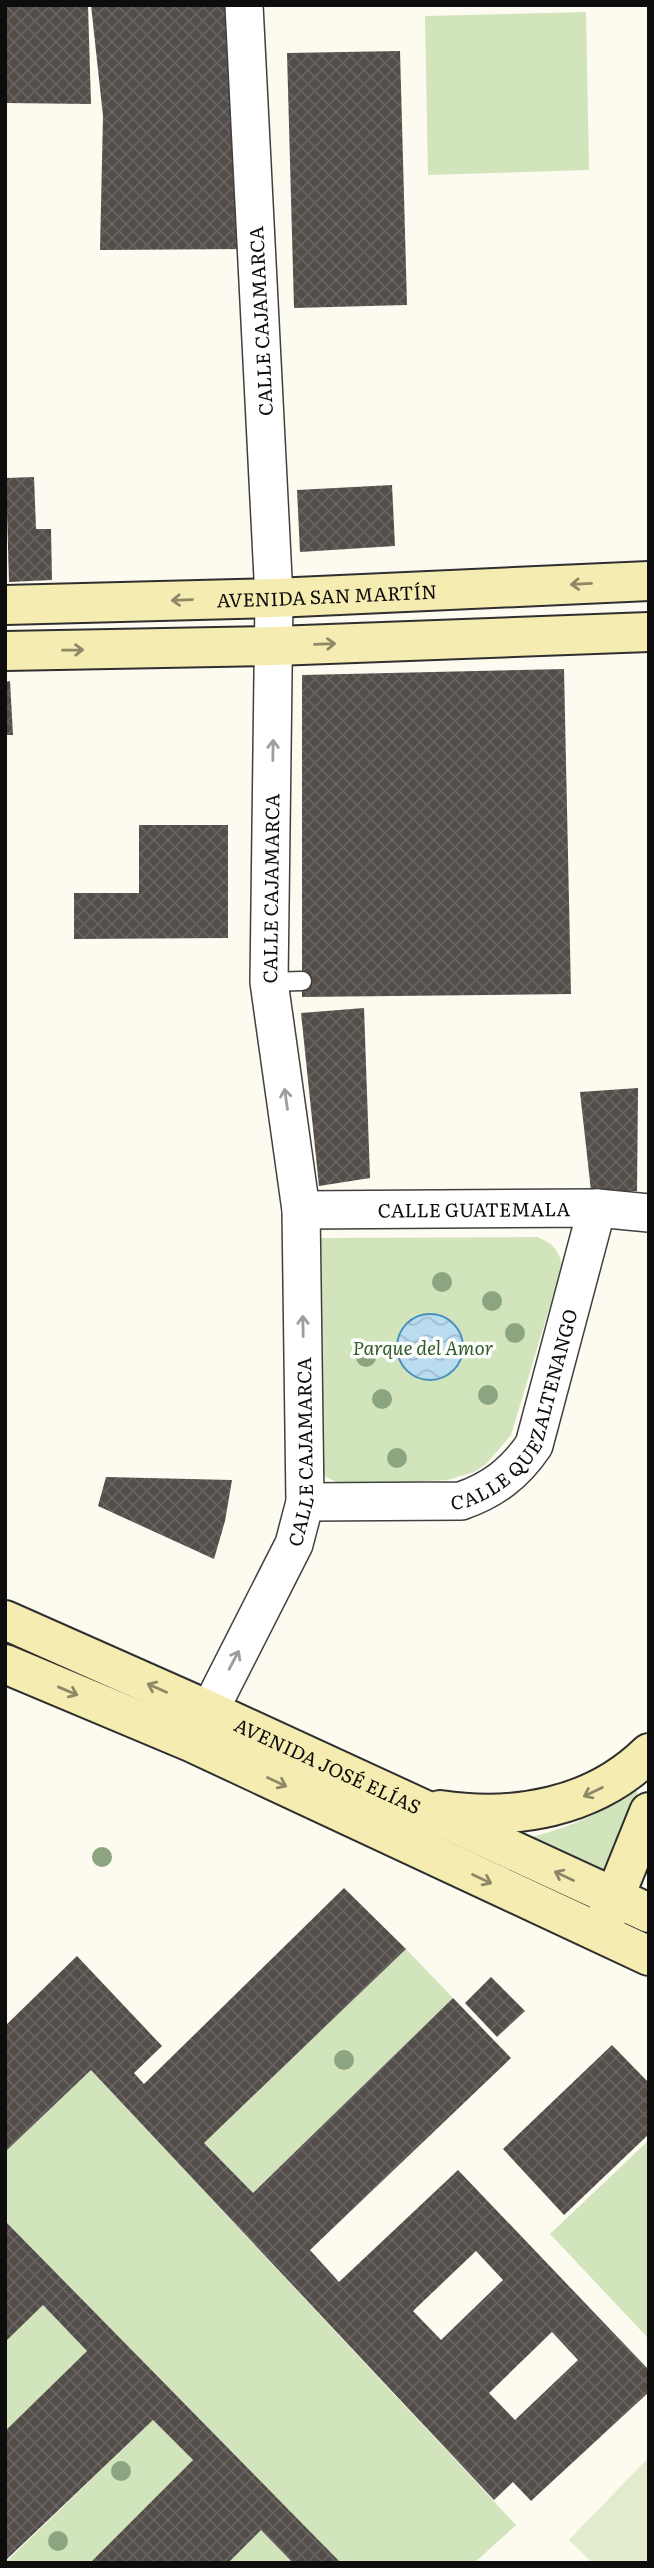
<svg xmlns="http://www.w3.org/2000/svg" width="654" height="2568" font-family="Literata,serif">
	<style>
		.park { fill: #d1e4bc }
		.pitch { fill: #e2eccd }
		.water { fill: url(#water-waves); stroke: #4991bd; stroke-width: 2 }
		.building { fill: url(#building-cross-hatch); fill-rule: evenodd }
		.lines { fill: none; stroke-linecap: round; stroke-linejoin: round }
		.lane-casing { stroke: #404040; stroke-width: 21 }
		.street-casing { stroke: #404040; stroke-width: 40 }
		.secondary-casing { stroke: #2f2f2f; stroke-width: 42 }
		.lane { stroke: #fff; stroke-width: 18 }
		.street { stroke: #fff; stroke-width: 37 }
		.secondary { stroke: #f5ecb1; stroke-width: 38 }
		.tree { fill: #8da480 }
		.oneway { stroke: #8d8867 }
		.oneway2 { stroke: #9e9e9e }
		.labels { text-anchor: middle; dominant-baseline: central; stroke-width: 7; stroke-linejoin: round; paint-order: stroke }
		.street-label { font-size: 19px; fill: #0d0d0d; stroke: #fff }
		.park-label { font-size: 19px; font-style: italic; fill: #325d25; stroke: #fff }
	</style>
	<defs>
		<pattern id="water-waves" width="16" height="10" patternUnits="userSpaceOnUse" patternTransform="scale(1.75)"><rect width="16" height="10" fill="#b9dcef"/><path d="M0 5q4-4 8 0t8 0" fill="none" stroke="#9ebccc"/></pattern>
		<pattern id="building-cross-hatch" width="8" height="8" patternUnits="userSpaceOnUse" patternTransform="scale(1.75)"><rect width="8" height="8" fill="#544e4b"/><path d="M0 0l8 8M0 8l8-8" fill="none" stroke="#686360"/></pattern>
	</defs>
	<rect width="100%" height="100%" fill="#fdfaef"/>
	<path class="park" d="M586,12L589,170L428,175L425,16Z
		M537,1237C552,1243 559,1249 562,1266L511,1435L486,1464L474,1472L448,1480L343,1485L324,1476L316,1467L314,1243L321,1238Z
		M632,1791H637V1797L604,1875L528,1838C567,1828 600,1815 632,1791Z
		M406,1949L453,1998L253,2193L204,2143Z
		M91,2070L516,2525L474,2563H341L5,2221V2152Z
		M649,2140V2339L550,2234Z
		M43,2305L87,2351L5,2431V2342Z
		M153,2420L193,2460L90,2563H5Z
		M261,2530L293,2563H228Z"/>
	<path class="pitch" d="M649,2457V2563H593L569,2540Z"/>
	<path class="water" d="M397 1347a33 33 0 1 1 66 0a33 33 0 1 1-66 0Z"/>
	<path class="building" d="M5,5H88L91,104L5,103Z
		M91,5H234L245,249L100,250L103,116Z
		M400,51L407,305L294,308L287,53Z
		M34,477L36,529H51L52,580L9,582L6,478Z
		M392,485L395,546L300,552L297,490Z
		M564,669L571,994L302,997V675Z
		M10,681L13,735H5V682Z
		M139,825H228V938L74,939V893H139Z
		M364,1008L370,1178L319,1186L301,1013Z
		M638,1088L637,1191H591L580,1092Z
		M106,1477L232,1480L225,1521L214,1559L98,1506Z
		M344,1888L406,1949L204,2143L253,2193L453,1998L511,2058L310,2250L339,2282L458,2170L649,2370V2392L531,2501L513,2482L494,2500L91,2070L5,2152V2026L77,1956L162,2046L134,2073L144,2084ZM476,2251L503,2280L441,2340L413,2311ZM552,2332L578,2360L515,2420L489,2393Z
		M491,1977L525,2011L497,2037L465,2003Z
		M612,2045L649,2083V2134L564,2215L503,2149Z
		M5,2221L341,2563H293L261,2530L228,2563H90L193,2460L153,2420L5,2561V2431L87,2351L43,2305L5,2342Z"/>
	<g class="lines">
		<defs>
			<path id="lane" d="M269,982L302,981"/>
			<g id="street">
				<path id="s1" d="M301,1210L597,1208L649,1213"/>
				<path id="s2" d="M305,1502L461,1501C493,1490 515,1473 534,1445L597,1208"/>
				<path id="s3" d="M195,1739L294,1544L305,1502L301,1210L269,982L274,598L244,5"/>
			</g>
			<g id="secondary">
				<path id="s4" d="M5,605L274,598L649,581"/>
				<path d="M5,651L275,646L649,632"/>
				<path id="s5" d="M5,1620L208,1710L649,1913"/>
				<path d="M5,1664L193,1743L649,1956"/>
				<path d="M440,1810C515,1821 593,1808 649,1753"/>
				<path d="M605,1921L649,1812"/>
			</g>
		</defs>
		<use href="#lane" class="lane-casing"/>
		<use href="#street" class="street-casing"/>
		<use href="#secondary" class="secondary-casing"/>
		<use href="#lane" class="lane"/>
		<use href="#street" class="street"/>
		<use href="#secondary" class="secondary"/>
	</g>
	<g class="tree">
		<circle cx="442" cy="1282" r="10"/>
		<circle cx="492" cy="1301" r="10"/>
		<circle cx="515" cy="1333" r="10"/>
		<circle cx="366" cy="1357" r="10"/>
		<circle cx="488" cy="1395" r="10"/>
		<circle cx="382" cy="1399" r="10"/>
		<circle cx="397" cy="1458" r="10"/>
		<circle cx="102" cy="1857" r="10"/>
		<circle cx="344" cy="2060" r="10"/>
		<circle cx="121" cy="2471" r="10"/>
		<circle cx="58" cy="2541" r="10"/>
	</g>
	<defs><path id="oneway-shaft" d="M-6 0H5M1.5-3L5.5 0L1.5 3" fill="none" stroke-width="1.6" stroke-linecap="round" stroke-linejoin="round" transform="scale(1.75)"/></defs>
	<g class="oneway">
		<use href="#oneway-shaft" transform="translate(581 584) rotate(177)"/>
		<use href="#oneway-shaft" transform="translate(182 600) rotate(178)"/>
		<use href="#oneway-shaft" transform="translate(325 644) rotate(-2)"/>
		<use href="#oneway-shaft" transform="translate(73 650) rotate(-1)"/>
		<use href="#oneway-shaft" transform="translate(157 1688) rotate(-156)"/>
		<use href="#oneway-shaft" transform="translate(68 1691) rotate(23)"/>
		<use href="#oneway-shaft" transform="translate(277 1782) rotate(25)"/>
		<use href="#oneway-shaft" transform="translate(593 1792) rotate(154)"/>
		<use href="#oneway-shaft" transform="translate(564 1876) rotate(-155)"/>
		<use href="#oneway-shaft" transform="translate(482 1879) rotate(25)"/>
	</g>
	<g class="oneway2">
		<use href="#oneway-shaft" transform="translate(273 750) rotate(-89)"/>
		<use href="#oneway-shaft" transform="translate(286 1099) rotate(-98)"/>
		<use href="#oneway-shaft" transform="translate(303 1326) rotate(-91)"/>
		<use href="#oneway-shaft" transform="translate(234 1660) rotate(-62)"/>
	</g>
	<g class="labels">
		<g class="street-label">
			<text transform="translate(260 321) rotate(-93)">CALLE CAJAMARCA</text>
			<text stroke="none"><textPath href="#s4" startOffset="322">AVENIDA SAN MARTÍN</textPath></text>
			<text stroke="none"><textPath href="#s3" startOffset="878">CALLE CAJAMARCA</textPath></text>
			<text stroke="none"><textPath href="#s1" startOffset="173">CALLE GUATEMALA</textPath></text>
			<text stroke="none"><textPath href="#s2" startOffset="268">CALLE QUEZALTENANGO</textPath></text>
			<text stroke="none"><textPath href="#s3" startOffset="312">CALLE CAJAMARCA</textPath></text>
			<text stroke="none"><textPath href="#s5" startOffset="354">AVENIDA JOSÉ ELÍAS</textPath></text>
		</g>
		<g class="park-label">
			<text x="423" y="1347">Parque del Amor</text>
		</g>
	</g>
	<rect width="654" height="2568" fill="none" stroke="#0d0d0d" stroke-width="14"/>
</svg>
